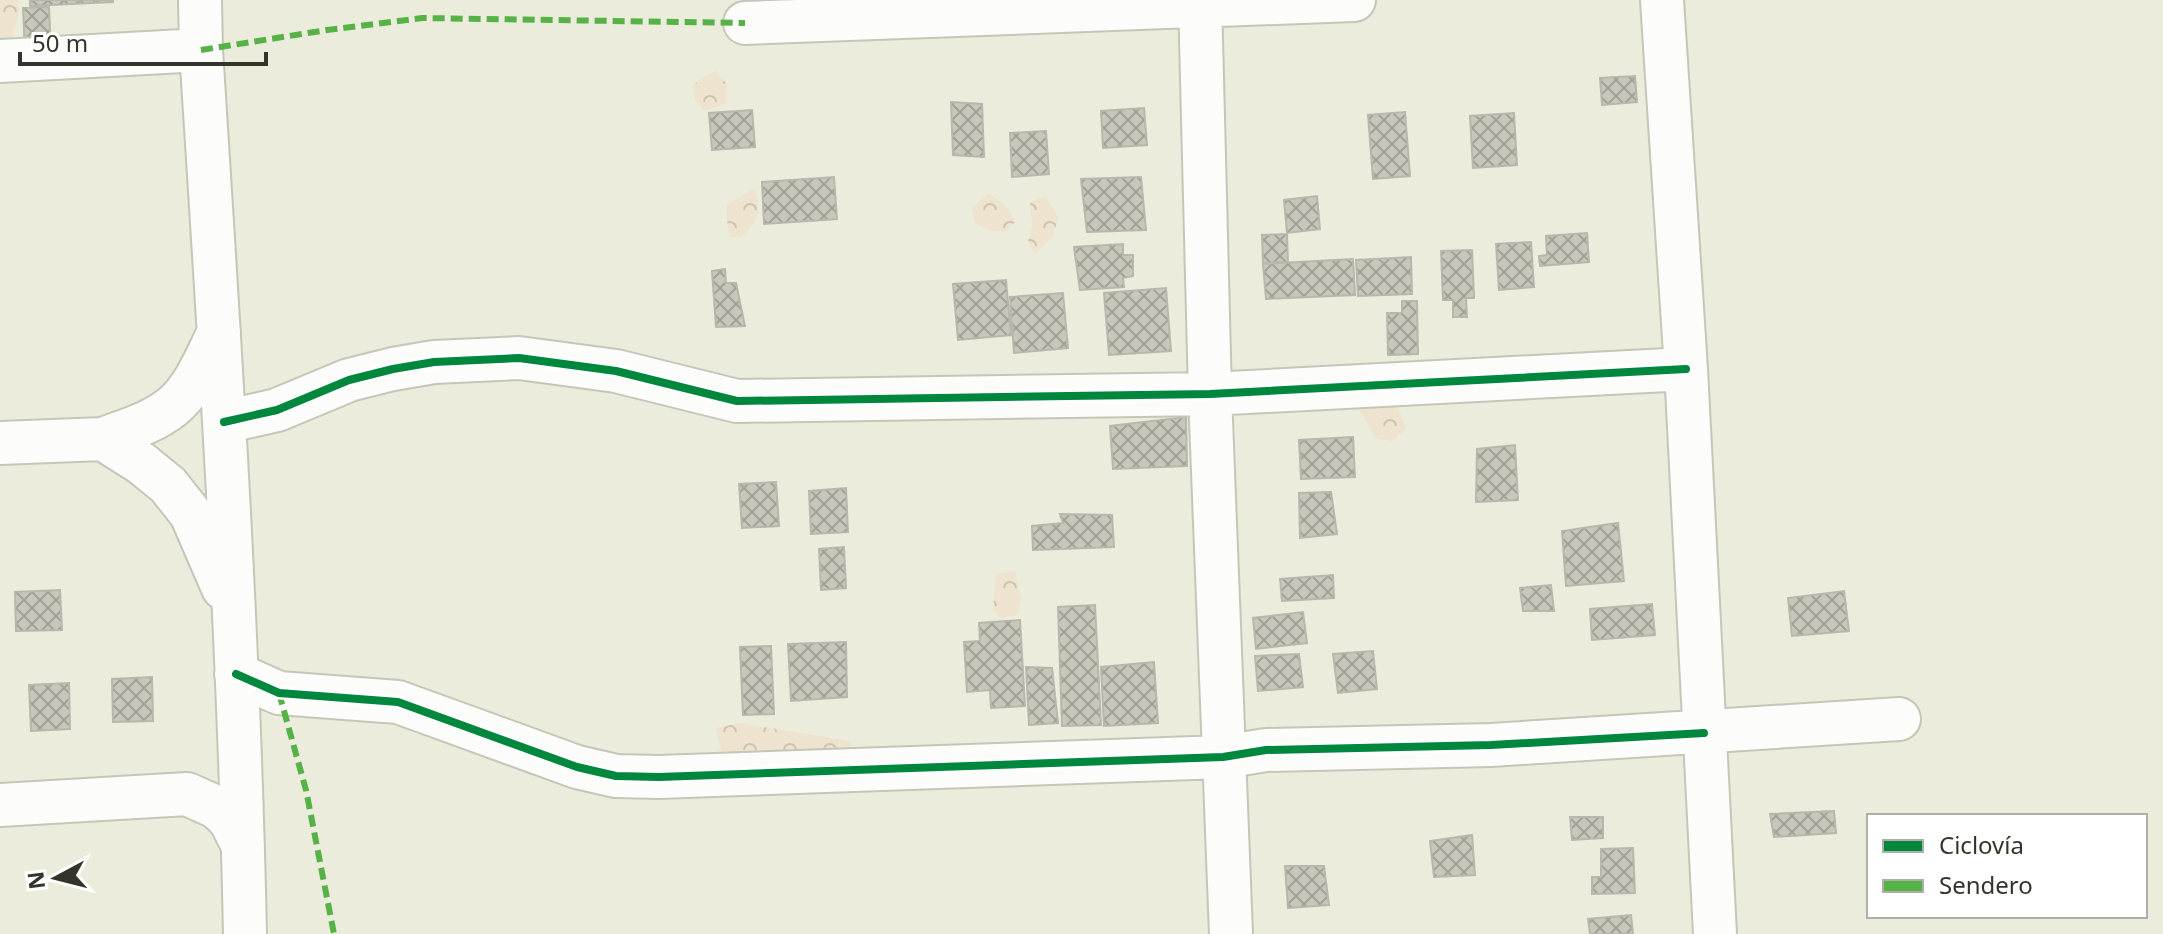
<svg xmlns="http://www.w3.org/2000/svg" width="2163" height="934" font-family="'Noto Sans',sans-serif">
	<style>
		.forest { fill: url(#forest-crowns) }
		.building { fill: url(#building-cross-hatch); stroke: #b9b7ab; stroke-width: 2 }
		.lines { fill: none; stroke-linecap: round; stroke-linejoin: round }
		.minor-casing { stroke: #c4c6b8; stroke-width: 46 }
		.minor { stroke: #fcfcfa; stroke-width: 42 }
		.quiet { stroke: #56b246; stroke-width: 6; stroke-dasharray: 12 6; stroke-linecap: butt }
		.cycleway-casing { stroke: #fff; stroke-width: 13 }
		.cycleway { stroke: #00873e; stroke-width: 8 }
	</style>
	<defs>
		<pattern id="forest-crowns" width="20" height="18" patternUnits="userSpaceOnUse" patternTransform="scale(2)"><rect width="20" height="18" fill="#eee3ce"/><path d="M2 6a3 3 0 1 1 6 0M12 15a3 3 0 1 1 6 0" fill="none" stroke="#cdc3b1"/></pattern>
		<pattern id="building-cross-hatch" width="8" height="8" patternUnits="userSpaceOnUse" patternTransform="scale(2)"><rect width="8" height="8" fill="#c8c7bb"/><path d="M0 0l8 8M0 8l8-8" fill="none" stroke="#a3a298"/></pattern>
	</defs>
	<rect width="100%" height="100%" fill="#ebecdb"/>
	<path class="forest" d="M0,0H18L19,14L11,40L0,41Z
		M716,71L727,84L726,104L703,111L695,99L694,85L702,77Z
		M754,188C762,213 760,220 740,238L730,237L727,221V205Z
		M989,193L1008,208L1015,222L1005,232L988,230L976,224L971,208Z
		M1046,196L1058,218L1053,236L1035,253L1028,242L1032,225L1030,202Z
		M1354,401L1396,403L1406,428L1393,441L1376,439Z
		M1015,571L1021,598L1018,615L1000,618L993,609L996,574Z
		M739,723L851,741L850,757L724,766L716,728Z"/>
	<path class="building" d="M30,0H113V2L30,6Z
		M49,7L51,51L25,52L23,8Z
		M1635,76L1637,102L1602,105L1600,78Z
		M951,102L982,104L984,157L953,155Z
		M1144,108L1147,145L1103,148L1101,111Z
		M752,110L755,147L712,150L709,113Z
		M1405,112L1410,176L1373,179L1368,115Z
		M1514,113L1517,165L1473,168L1470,116Z
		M1046,131L1049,174L1012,177L1010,133Z
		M834,177L837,219L764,224L762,182Z
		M1141,177L1146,230L1087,232L1081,179Z
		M1317,196L1320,229L1287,233L1284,200Z
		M1587,233L1589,262L1540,266L1539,256L1547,255L1546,236Z
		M1287,234L1288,262L1263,263L1262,235Z
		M1531,242L1534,287L1499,290L1496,244Z
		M1123,244V255H1133V276L1123,278L1124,287L1080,290L1074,247Z
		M1472,250L1474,298H1466L1467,317H1453V300H1443L1441,251Z
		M1411,257L1412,294L1358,296L1356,260Z
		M1353,259L1355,295L1266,299L1263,264Z
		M725,269L726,283H736L745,326L716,327L712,271Z
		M1006,280L1011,335L958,340L953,284Z
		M1166,288L1171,351L1109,355L1104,293Z
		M1063,293L1068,348L1014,353L1010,297Z
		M1402,301H1417L1418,354L1388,355L1387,313H1402Z
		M1186,417L1187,466L1113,469L1110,426Z
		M1353,437L1355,477L1301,479L1299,440Z
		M1515,445L1518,500L1476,502L1477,449Z
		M776,482L779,526L742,528L739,484Z
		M846,488L848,532L811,534L809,491Z
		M1331,492L1337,534L1300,538L1299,493Z
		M1060,514L1112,515L1114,547L1033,550L1032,526L1063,523Z
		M1618,523L1624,581L1566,586L1562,531Z
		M844,547L846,588L821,590L819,549Z
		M1333,575L1334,598L1282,601L1280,579Z
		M1551,585L1554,611H1523L1520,588Z
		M60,590L62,630L16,631L15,592Z
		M1844,591L1849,631L1792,636L1788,598Z
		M1652,604L1655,635L1592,640L1590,609Z
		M1095,605L1101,725L1062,726L1058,607Z
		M1303,612L1307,643L1256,649L1253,618Z
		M1020,620L1025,706L991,708L990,690L967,692L964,642L980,641L979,623Z
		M846,642L847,697L791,701L788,644Z
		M771,646L774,714L743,715L740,647Z
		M1373,651L1377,689L1338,693L1333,654Z
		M1299,654L1303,687L1258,691L1255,656Z
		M1154,662L1158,723L1104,726L1101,667Z
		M1026,667L1052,668L1058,723L1029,725Z
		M152,677L153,721L113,722L112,679Z
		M69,683L70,729L31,731L29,685Z
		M1834,811L1836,833L1774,837L1770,814Z
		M1570,817H1603V838L1572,840Z
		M1472,835L1475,875L1434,877L1430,841Z
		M1633,848L1635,893L1592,894V877H1601V849Z
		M1285,866H1324L1329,905L1288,908Z
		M1631,915L1633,934H1590L1588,919Z"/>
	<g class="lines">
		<defs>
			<path id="minor" d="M200,0L201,50C220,344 239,639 245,934
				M1200,0L1210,394L1231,934
				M1662,0L1686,369L1715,934
				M745,23L1354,0
				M0,61L201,50
				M224,422L277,410L349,380L393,369L434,362L519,358L616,371L737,401L1210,394L1686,369
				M103,439C126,430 152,423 172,407C194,390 206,357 219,332
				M0,443L103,439L141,463L168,485L191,514L223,588
				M236,674L279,693L398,702L577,767L616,776L659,777L1223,757L1266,750L1491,745L1899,719
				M0,805L187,794L216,807L225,815L231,822L243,846"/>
		</defs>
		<use href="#minor" class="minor-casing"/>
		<use href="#minor" class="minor"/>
		<path class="quiet" d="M201,50L327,30L422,18L745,23
			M279,693L306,790L334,934"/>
		<defs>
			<path id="cycleway" d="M224,422L277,410L349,380L393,369L434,362L519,358L616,371L737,401L1210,394L1686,369
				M236,674L279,693L398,702L577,767L616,776L659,777L1223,757L1266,750L1491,745L1704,733"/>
		</defs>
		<use href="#cycleway" class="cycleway-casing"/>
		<use href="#cycleway" class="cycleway"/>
	</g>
	<rect x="1867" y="814" width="280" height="104" fill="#ffffff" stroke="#aeaeaa" stroke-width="2"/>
	<rect x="1883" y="840" width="40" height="12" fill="#00873e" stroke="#aeaeaa" stroke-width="2"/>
	<text x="1939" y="854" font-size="24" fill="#34352a">Ciclovía</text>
	<rect x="1883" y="880" width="40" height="12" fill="#56b246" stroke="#aeaeaa" stroke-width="2"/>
	<text x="1939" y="894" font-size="24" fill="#34352a">Sendero</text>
	<g transform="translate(56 878) rotate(263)" stroke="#ffffff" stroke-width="6" paint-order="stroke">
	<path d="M0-6L14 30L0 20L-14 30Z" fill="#34352a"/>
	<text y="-12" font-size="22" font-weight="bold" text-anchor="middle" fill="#34352a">N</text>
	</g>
	<path d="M20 52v12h246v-12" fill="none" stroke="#34352a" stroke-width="4"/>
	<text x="32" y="52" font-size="24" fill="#34352a" stroke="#ffffff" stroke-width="6" paint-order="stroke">50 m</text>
</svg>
